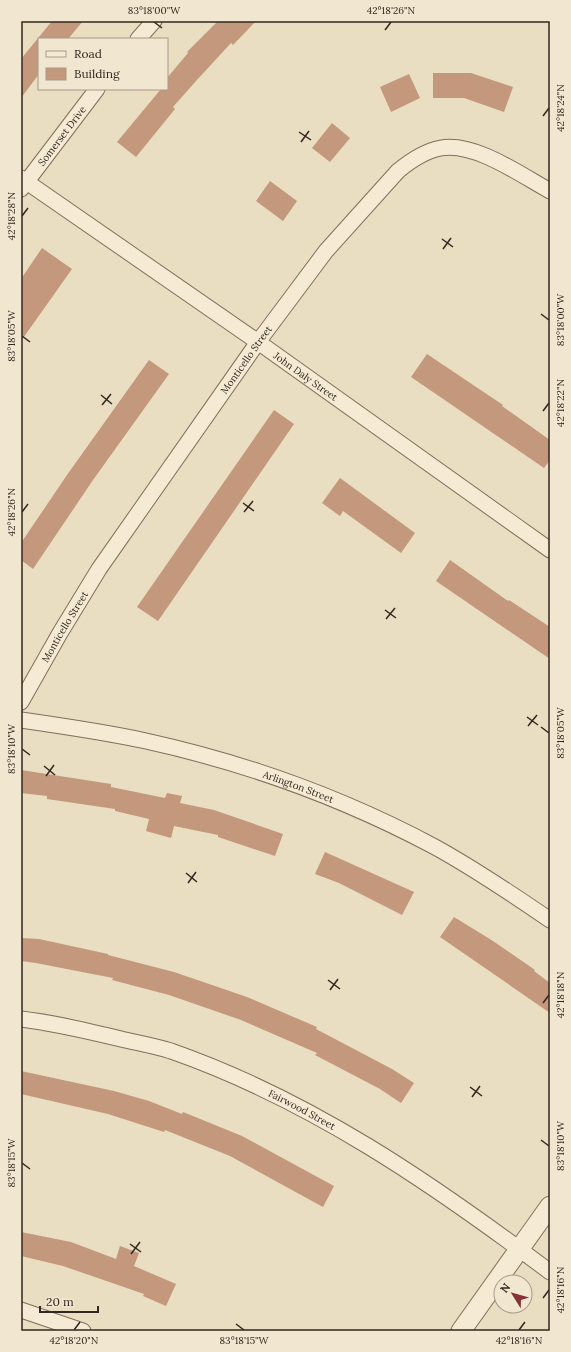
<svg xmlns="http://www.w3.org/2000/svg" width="571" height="1352" font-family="Lora,serif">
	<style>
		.building { fill: #c3987c }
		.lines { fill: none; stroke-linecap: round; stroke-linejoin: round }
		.minor-casing { stroke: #816f5b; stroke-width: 17 }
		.tertiary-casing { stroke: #816f5b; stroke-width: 21 }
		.minor { stroke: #f5ebd4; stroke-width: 15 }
		.tertiary { stroke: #f5ebd4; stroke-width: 19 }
		.ticks { fill: none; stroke: #32271e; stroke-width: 1.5 }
		.labels { text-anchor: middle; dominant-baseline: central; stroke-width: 3; stroke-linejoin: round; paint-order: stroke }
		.street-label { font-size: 10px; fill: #32271e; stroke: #f1e7d1 }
		.neatline { fill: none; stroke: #32271e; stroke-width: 1.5 }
		.ticks-label { font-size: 10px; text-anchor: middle; fill: #32271e }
	</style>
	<rect width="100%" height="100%" fill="#e9ddc2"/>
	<path class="building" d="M52,21H83L68,39H39V74L21,98V59Z
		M218,21H256L233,45L231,43L196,81L173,107L175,109L136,157L117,142L161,89H167V78L188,53L187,52Z
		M433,73H471L513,87L504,112L464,98H433Z
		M409,74L420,98L391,112L380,87Z
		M332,123L350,138L330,162L312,148Z
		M270,181L297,201L283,221L256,201Z
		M42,248L72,269L21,341V279Z
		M427,354L503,405L502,406L550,440V460L544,468L411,377Z
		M149,360L169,374L93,480L33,569L21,560V543L67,475Z
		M274,410L294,424L158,621L137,607Z
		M340,478L415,533L401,553L343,511L340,516L322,503Z
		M450,560L508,601L509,600L550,627V659L436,581Z
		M21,770L111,784V787L165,798L167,793L182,796L180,803L214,810L283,834L275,856L218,837V835L174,826L171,838L146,831L149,819L115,811V809L47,799V796L21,793Z
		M325,852L414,892L402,915L339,883L315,874Z
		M454,917L493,941L535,970L534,971L550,983V1013L440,937Z
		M21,938L39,939L108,954V955L174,972L247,997L317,1027L316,1029L392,1069L414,1083L401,1103L380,1089L315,1055L317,1053L241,1020L169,995L112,980L113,978L36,963L21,961Z
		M21,1071L114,1091L149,1101L182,1114L183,1112L242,1136L334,1186L323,1207L230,1156L165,1130L164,1132L108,1114L21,1094Z
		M21,1232L71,1242L116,1259L120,1246L139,1253L134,1266L176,1284L166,1306L143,1296L144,1294L63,1266L21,1256Z"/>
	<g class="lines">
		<defs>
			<g id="minor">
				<path d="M138,39L154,21"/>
				<path id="s1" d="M21,178L258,342L550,550"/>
				<path id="s2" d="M21,189L97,89"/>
				<path id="s3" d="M21,702L60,633L99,569L258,342L326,251L398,171C410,161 425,151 441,148C475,142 521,175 550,191"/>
				<path id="s4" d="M21,720C63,726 105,732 146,741C246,763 345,799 435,847C475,869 512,894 550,920"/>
				<path id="s5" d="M21,1019C55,1023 88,1031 121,1039C138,1043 155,1046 171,1051C311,1100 433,1184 550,1272"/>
				<path d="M21,1310L83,1331"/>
			</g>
			<path id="tertiary" d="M461,1331L550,1206"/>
		</defs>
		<use href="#minor" class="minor-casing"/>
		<use href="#tertiary" class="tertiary-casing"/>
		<use href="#minor" class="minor"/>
		<use href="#tertiary" class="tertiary"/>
	</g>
	<path class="ticks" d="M154,22L162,28M385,30L391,22M543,116L549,108M299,132L311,140M301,142L309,131M22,216L28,208M442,239L453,247M443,249L451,238M541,314L549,320M22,336L30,342M101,395L112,404M102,405L111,394M543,411L549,403M243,503L254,511M22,512L28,504M244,512L253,501M385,610L396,618M386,619L395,608M527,717L538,725M528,726L537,715M541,727L549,733M22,749L30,755M44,766L55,775M46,776L54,765M186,873L197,882M188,883L196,872M328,980L340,989M330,990L338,979M543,1003L549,995M470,1087L482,1096M472,1097L480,1086M541,1140L549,1146M22,1163L30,1169M130,1244L141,1252M131,1254L140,1242M543,1298L549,1290M236,1324L244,1330M74,1330L80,1322M519,1330L525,1322"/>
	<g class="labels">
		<g class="street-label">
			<text stroke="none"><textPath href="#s2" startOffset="67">Somerset Drive</textPath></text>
			<text stroke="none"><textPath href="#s3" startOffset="410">Monticello Street</textPath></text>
			<text stroke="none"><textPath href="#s1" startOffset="347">John Daly Street</textPath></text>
			<text stroke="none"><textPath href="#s3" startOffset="87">Monticello Street</textPath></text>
			<text stroke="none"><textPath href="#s4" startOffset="286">Arlington Street</textPath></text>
			<text stroke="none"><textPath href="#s5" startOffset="297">Fairwood Street</textPath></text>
		</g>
	</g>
	<rect width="571" height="1352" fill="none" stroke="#f1e7d1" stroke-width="44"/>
	<rect x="38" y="38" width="130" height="52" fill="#f1e7d1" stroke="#a59a89"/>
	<rect x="46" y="51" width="20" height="6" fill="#f5ebd4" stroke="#a59a89"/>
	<text x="74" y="58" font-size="12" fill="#32271e">Road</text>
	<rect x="46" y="68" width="20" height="12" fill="#c3987c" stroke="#a59a89"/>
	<text x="74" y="78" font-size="12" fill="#32271e">Building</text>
	<g transform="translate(513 1294) rotate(307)"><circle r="19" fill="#f1e7d1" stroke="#a59a89"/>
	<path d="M0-3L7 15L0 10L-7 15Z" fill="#8a3134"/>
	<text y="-6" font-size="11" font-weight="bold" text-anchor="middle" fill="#32271e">N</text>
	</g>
	<path d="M40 1306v6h58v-6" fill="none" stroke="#32271e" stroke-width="2"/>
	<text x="46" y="1306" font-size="12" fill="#32271e" stroke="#f1e7d1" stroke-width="3" paint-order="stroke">20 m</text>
	<rect x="22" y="22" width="527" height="1308" class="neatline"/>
	<g class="ticks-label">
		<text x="154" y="14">83°18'00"W</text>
		<text x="391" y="14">42°18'26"N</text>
		<text transform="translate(560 108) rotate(-90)" y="4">42°18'24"N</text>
		<text transform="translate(11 216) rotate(-90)" y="4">42°18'28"N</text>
		<text transform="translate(560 320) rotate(-90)" y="4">83°18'00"W</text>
		<text transform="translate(11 336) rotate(-90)" y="4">83°18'05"W</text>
		<text transform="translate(560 403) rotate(-90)" y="4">42°18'22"N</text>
		<text transform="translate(11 512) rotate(-90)" y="4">42°18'26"N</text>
		<text transform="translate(560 733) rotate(-90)" y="4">83°18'05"W</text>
		<text transform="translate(11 749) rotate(-90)" y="4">83°18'10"W</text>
		<text transform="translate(560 995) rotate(-90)" y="4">42°18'18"N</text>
		<text transform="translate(560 1146) rotate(-90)" y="4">83°18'10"W</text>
		<text transform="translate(11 1163) rotate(-90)" y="4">83°18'15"W</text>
		<text transform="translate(560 1290) rotate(-90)" y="4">42°18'16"N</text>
		<text x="74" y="1344">42°18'20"N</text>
		<text x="244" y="1344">83°18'15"W</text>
		<text x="519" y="1344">42°18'16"N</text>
	</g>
</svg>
